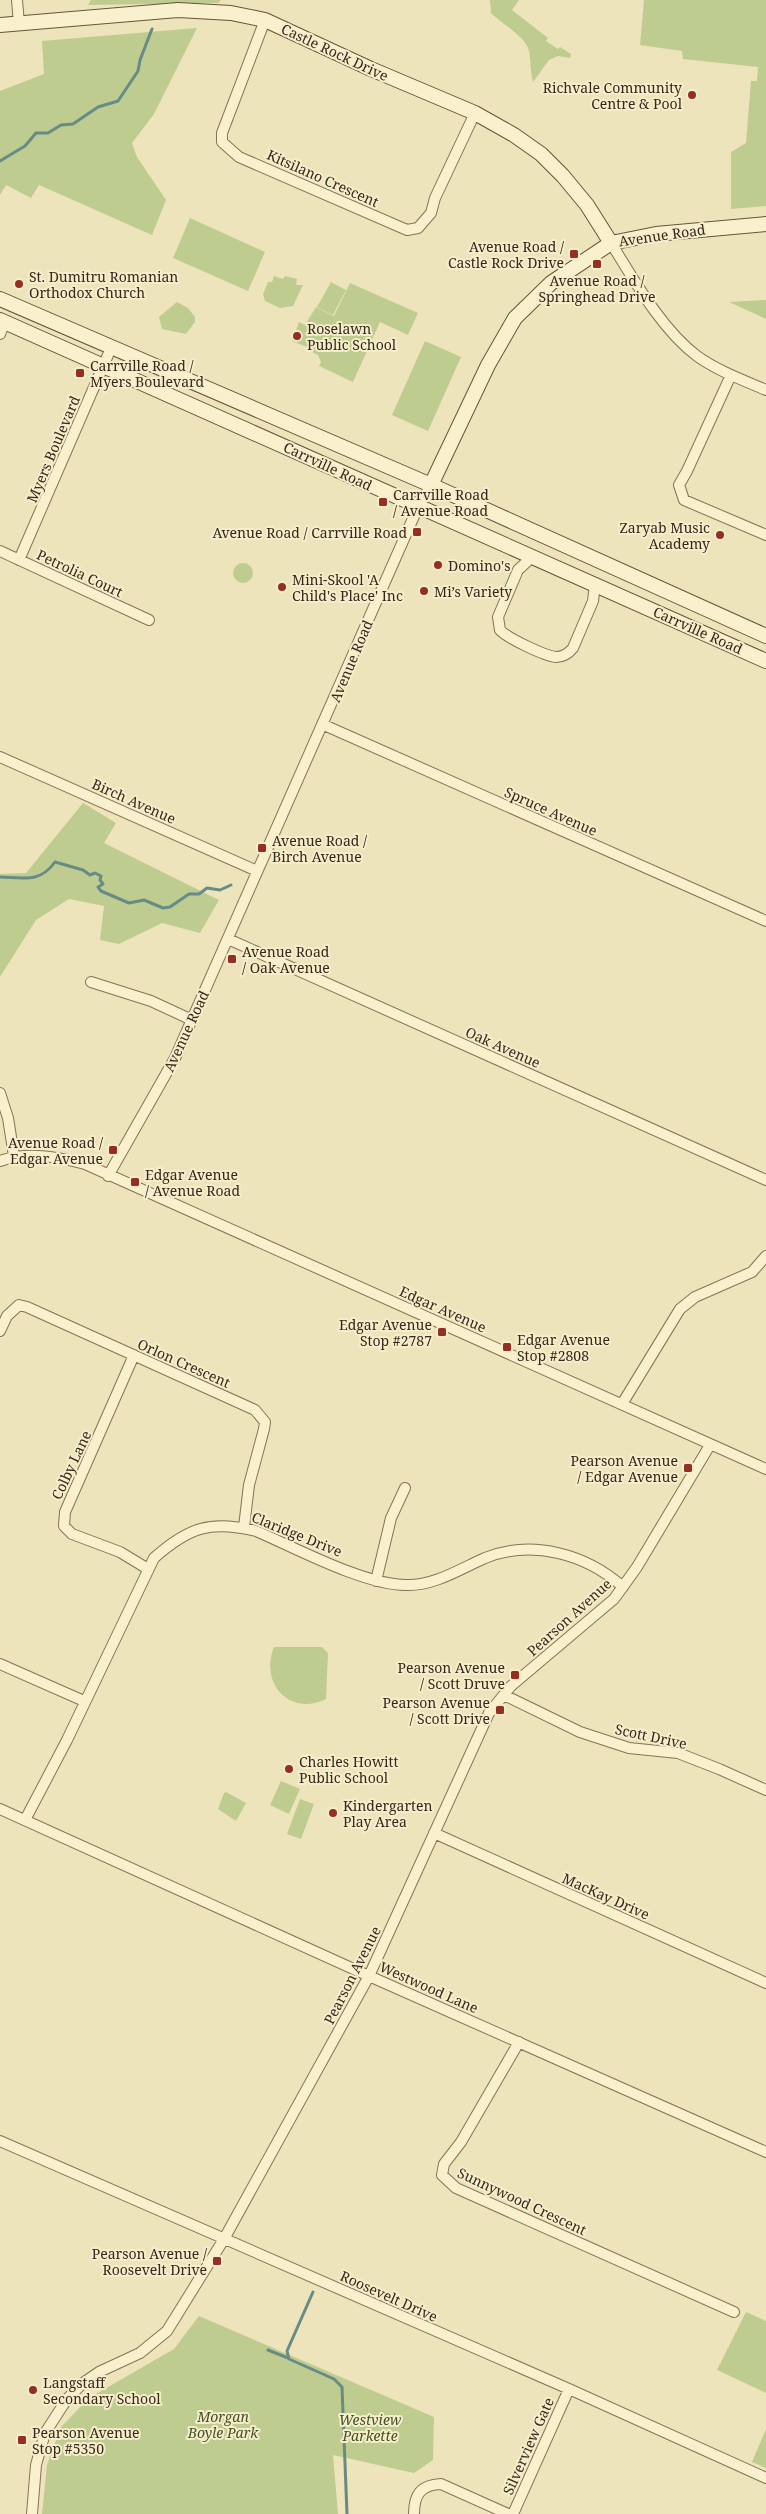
<svg xmlns="http://www.w3.org/2000/svg" width="766" height="2514" font-family="'Noto Serif',serif">
	<style>
		.green { fill: #bfcc90 }
		.lines { fill: none; stroke-linecap: round; stroke-linejoin: round }
		.stream { stroke: #678c86; stroke-width: 3 }
		.street-casing { stroke: #857355; stroke-width: 12 }
		.secondary-casing { stroke: #675439; stroke-width: 16 }
		.street { stroke: #f9f0ce; stroke-width: 10 }
		.secondary { stroke: #f9f0ce; stroke-width: 14 }
		.poi-dot { fill: #952e24; stroke: #f6edcb; stroke-width: 2 }
		.labels { text-anchor: middle; dominant-baseline: central; stroke-width: 4; stroke-linejoin: round; paint-order: stroke }
		.street-label { font-size: 14px; fill: #34291a; stroke: #f6edcb }
		.poi-label { font-size: 14px; fill: #34291a; stroke: #f6edcb; text-anchor: start }
		.park-label { font-size: 14px; font-style: italic; fill: #415121; stroke: #f6edcb }
	</style>
	<rect width="100%" height="100%" fill="#eee4bb"/>
	<path class="green" d="M91,0H221L218,3L88,5Z
		M490,0H519L512,10L548,38L546,41L558,49L560,47L571,54L570,58L558,56L549,60L533,82C530,71 531,61 529,51C527,38 501,23 491,13Z
		M644,0H766V206L731,209V152L746,143L751,81H757L758,67L683,59L682,51L640,45Z
		M197,28L154,114L132,143L137,157L166,200L152,235L39,185L31,198L6,185L0,195V91L44,74L42,41Z
		M190,218L265,252L248,291L173,258Z
		M274,276L283,279L285,276L297,279L296,285H303L293,306L280,308L265,301L263,294L268,282H272Z
		M331,282L346,290L333,315L317,307Z
		M350,283L418,313L408,335L380,322L353,382L319,366L321,362L318,355L312,352V349L292,341L299,322L305,325L316,307L334,316Z
		M766,300V319L729,302Z
		M177,302L188,308L195,317V322L186,334L162,329L159,317Z
		M425,341L461,357L428,431L392,415Z
		M233 573a10 10 0 1 1 20 0a10 10 0 1 1-20 0Z
		M83,803L116,823L104,843L219,900L200,933L162,923L119,944L100,940L104,906L69,899L36,920L0,977V874L26,873Z
		M274,1647H322L328,1653L326,1699C290,1717 259,1683 274,1647Z
		M281,1781L300,1789L289,1814L270,1805Z
		M226,1792L246,1803L236,1821L218,1809L224,1793Z
		M300,1799L314,1804L301,1839L287,1834Z
		M746,2312L766,2321V2393L717,2370Z
		M199,2316L434,2417L433,2460L414,2473L333,2455L338,2514H42L47,2465L61,2427L89,2398L174,2349Z
		M766,2429V2468L752,2462Z"/>
	<g class="lines">
		<path class="stream" d="M0,161L25,146L36,133H48L61,125L73,124L98,107L118,101L138,71L140,60L152,29
			M0,877C24,878 40,883 55,862L83,870L90,875L95,873L101,876L100,880L103,884L98,887L101,891L129,903L144,900L163,908L170,907L189,894H199L207,888L220,890L231,885
			M313,2292L287,2351L289,2359L334,2379L342,2387L347,2514
			M268,2350L288,2358"/>
		<defs>
			<path id="street" d="M17,0L19,24
				M265,20L222,133V142L239,157L407,230L418,228L431,213L435,198L475,113
				M611,243C634,280 662,330 697,356C718,371 743,380 766,390
				M0,334L5,322
				M731,375L687,471L679,485L684,500L766,535
				M0,551L149,620
				M533,556L518,570L498,617L500,630C507,638 545,656 556,657C563,657 569,653 573,648L593,601L595,584
				M19,560L111,348
				M324,725L766,921
				M0,757L257,871
				M228,939L766,1180
				M91,982L151,1001L192,1020
				M0,1093L8,1118L14,1156
				M0,1161C27,1151 58,1157 85,1164L766,1469
				M108,1176L175,1058L418,507L431,485
				M0,1331L7,1316L19,1305L27,1307L255,1410L265,1422L264,1429L249,1485L244,1527
				M134,1355L65,1512L64,1526L72,1534L120,1552L148,1569
				M622,1404L680,1309L695,1297L752,1272L766,1256
				M376,1581L391,1518L405,1488
				M0,1664L84,1701
				M504,1695L580,1732L629,1748L678,1753L719,1769L766,1790
				M0,1809L369,1976L766,2152
				M25,1820L67,1740L154,1558C189,1527 211,1520 256,1531C296,1548 364,1585 406,1585C434,1586 460,1569 485,1558C532,1539 586,1554 623,1587
				M434,1833L766,1983
				M519,2042L461,2142L444,2164L442,2175L456,2188L734,2312
				M0,2141L569,2389L766,2478
				M32,2514L36,2465L45,2433L67,2399L83,2383L99,2372L140,2353L167,2331L224,2239L369,1976L489,1713L511,1686L614,1599L637,1567L710,1445
				M414,2514C414,2494 421,2485 441,2484L508,2514
				M513,2514L569,2389"/>
			<path id="secondary" d="M0,25L178,10L231,13L265,20L371,69L475,113L514,135L541,154L563,176L587,205L611,243
				M0,299L431,485L766,636
				M0,320L766,661
				M431,485L488,365L515,318L551,283L611,243L656,234L766,224"/>
		</defs>
		<use href="#street" class="street-casing"/>
		<use href="#secondary" class="secondary-casing"/>
		<use href="#street" class="street"/>
		<use href="#secondary" class="secondary"/>
	</g>
	<g class="poi-dot">
		<circle cx="692" cy="95" r="5"/>
		<rect x="569" y="249" width="10" height="10" rx="2.5"/>
		<rect x="592" y="259" width="10" height="10" rx="2.5"/>
		<circle cx="19" cy="284" r="5"/>
		<circle cx="297" cy="336" r="5"/>
		<rect x="75" y="368" width="10" height="10" rx="2.5"/>
		<rect x="378" y="497" width="10" height="10" rx="2.5"/>
		<rect x="412" y="527" width="10" height="10" rx="2.5"/>
		<circle cx="720" cy="535" r="5"/>
		<circle cx="438" cy="565" r="5"/>
		<circle cx="282" cy="587" r="5"/>
		<circle cx="424" cy="591" r="5"/>
		<rect x="257" y="843" width="10" height="10" rx="2.5"/>
		<rect x="227" y="954" width="10" height="10" rx="2.5"/>
		<rect x="108" y="1145" width="10" height="10" rx="2.5"/>
		<rect x="130" y="1177" width="10" height="10" rx="2.5"/>
		<rect x="437" y="1327" width="10" height="10" rx="2.5"/>
		<rect x="502" y="1342" width="10" height="10" rx="2.5"/>
		<rect x="683" y="1463" width="10" height="10" rx="2.5"/>
		<rect x="510" y="1670" width="10" height="10" rx="2.5"/>
		<rect x="495" y="1705" width="10" height="10" rx="2.5"/>
		<circle cx="289" cy="1769" r="5"/>
		<circle cx="333" cy="1813" r="5"/>
		<rect x="212" y="2256" width="10" height="10" rx="2.5"/>
		<circle cx="33" cy="2390" r="5"/>
		<rect x="17" y="2435" width="10" height="10" rx="2.5"/>
	</g>
	<g class="labels">
		<g class="street-label">
			<text transform="translate(335 52) rotate(25)">Castle Rock Drive</text>
			<text transform="translate(323 178) rotate(24)">Kitsilano Crescent</text>
			<text transform="translate(662 235) rotate(-8)">Avenue Road</text>
			<text transform="translate(53 449) rotate(-67)">Myers Boulevard</text>
			<text transform="translate(328 466) rotate(25)">Carrville Road</text>
			<text transform="translate(80 573) rotate(25)">Petrolia Court</text>
			<text transform="translate(698 630) rotate(24)">Carrville Road</text>
			<text transform="translate(351 661) rotate(-67)">Avenue Road</text>
			<text transform="translate(134 801) rotate(24)">Birch Avenue</text>
			<text transform="translate(551 811) rotate(24)">Spruce Avenue</text>
			<text transform="translate(186 1031) rotate(-65)">Avenue Road</text>
			<text transform="translate(503 1047) rotate(24)">Oak Avenue</text>
			<text transform="translate(443 1309) rotate(24)">Edgar Avenue</text>
			<text transform="translate(184 1363) rotate(24)">Orlon Crescent</text>
			<text transform="translate(71 1465) rotate(-65)">Colby Lane</text>
			<text transform="translate(297 1534) rotate(22)">Claridge Drive</text>
			<text transform="translate(569 1617) rotate(-42)">Pearson Avenue</text>
			<text transform="translate(651 1736) rotate(12)">Scott Drive</text>
			<text transform="translate(606 1896) rotate(24)">MacKay Drive</text>
			<text transform="translate(352 1975) rotate(-63)">Pearson Avenue</text>
			<text transform="translate(429 1987) rotate(24)">Westwood Lane</text>
			<text transform="translate(522 2201) rotate(25)">Sunnywood Crescent</text>
			<text transform="translate(389 2296) rotate(24)">Roosevelt Drive</text>
			<text transform="translate(528 2446) rotate(-66)">Silverview Gate</text>
		</g>
		<g class="poi-label">
			<text x="682" y="87" text-anchor="end">Richvale Community<tspan x="682" dy="16">Centre &amp; Pool</tspan></text>
			<text x="564" y="246" text-anchor="end">Avenue Road /<tspan x="564" dy="16">Castle Rock Drive</tspan></text>
			<text x="29" y="276">St. Dumitru Romanian<tspan x="29" dy="16">Orthodox Church</tspan></text>
			<text x="597" y="280" text-anchor="middle">Avenue Road /<tspan x="597" dy="16">Springhead Drive</tspan></text>
			<text x="307" y="328">Roselawn<tspan x="307" dy="16">Public School</tspan></text>
			<text x="90" y="365">Carrville Road /<tspan x="90" dy="16">Myers Boulevard</tspan></text>
			<text x="393" y="494">Carrville Road<tspan x="393" dy="16">/ Avenue Road</tspan></text>
			<text x="710" y="527" text-anchor="end">Zaryab Music<tspan x="710" dy="16">Academy</tspan></text>
			<text x="407" y="532" text-anchor="end">Avenue Road / Carrville Road</text>
			<text x="448" y="565">Domino's</text>
			<text x="292" y="579">Mini-Skool 'A<tspan x="292" dy="16">Child's Place' Inc</tspan></text>
			<text x="434" y="591">Mi’s Variety</text>
			<text x="272" y="840">Avenue Road /<tspan x="272" dy="16">Birch Avenue</tspan></text>
			<text x="242" y="951">Avenue Road<tspan x="242" dy="16">/ Oak Avenue</tspan></text>
			<text x="103" y="1142" text-anchor="end">Avenue Road /<tspan x="103" dy="16">Edgar Avenue</tspan></text>
			<text x="145" y="1174">Edgar Avenue<tspan x="145" dy="16">/ Avenue Road</tspan></text>
			<text x="432" y="1324" text-anchor="end">Edgar Avenue<tspan x="432" dy="16">Stop #2787</tspan></text>
			<text x="517" y="1339">Edgar Avenue<tspan x="517" dy="16">Stop #2808</tspan></text>
			<text x="678" y="1460" text-anchor="end">Pearson Avenue<tspan x="678" dy="16">/ Edgar Avenue</tspan></text>
			<text x="505" y="1667" text-anchor="end">Pearson Avenue<tspan x="505" dy="16">/ Scott Druve</tspan></text>
			<text x="490" y="1702" text-anchor="end">Pearson Avenue<tspan x="490" dy="16">/ Scott Drive</tspan></text>
			<text x="299" y="1761">Charles Howitt<tspan x="299" dy="16">Public School</tspan></text>
			<text x="343" y="1805">Kindergarten<tspan x="343" dy="16">Play Area</tspan></text>
			<text x="207" y="2253" text-anchor="end">Pearson Avenue /<tspan x="207" dy="16">Roosevelt Drive</tspan></text>
			<text x="43" y="2382">Langstaff<tspan x="43" dy="16">Secondary School</tspan></text>
			<text x="32" y="2432">Pearson Avenue<tspan x="32" dy="16">Stop #5350</tspan></text>
		</g>
		<g class="park-label">
			<text x="223" y="2416">Morgan<tspan x="223" dy="16">Boyle Park</tspan></text>
			<text x="370" y="2419">Westview<tspan x="370" dy="16">Parkette</tspan></text>
		</g>
	</g>
</svg>
